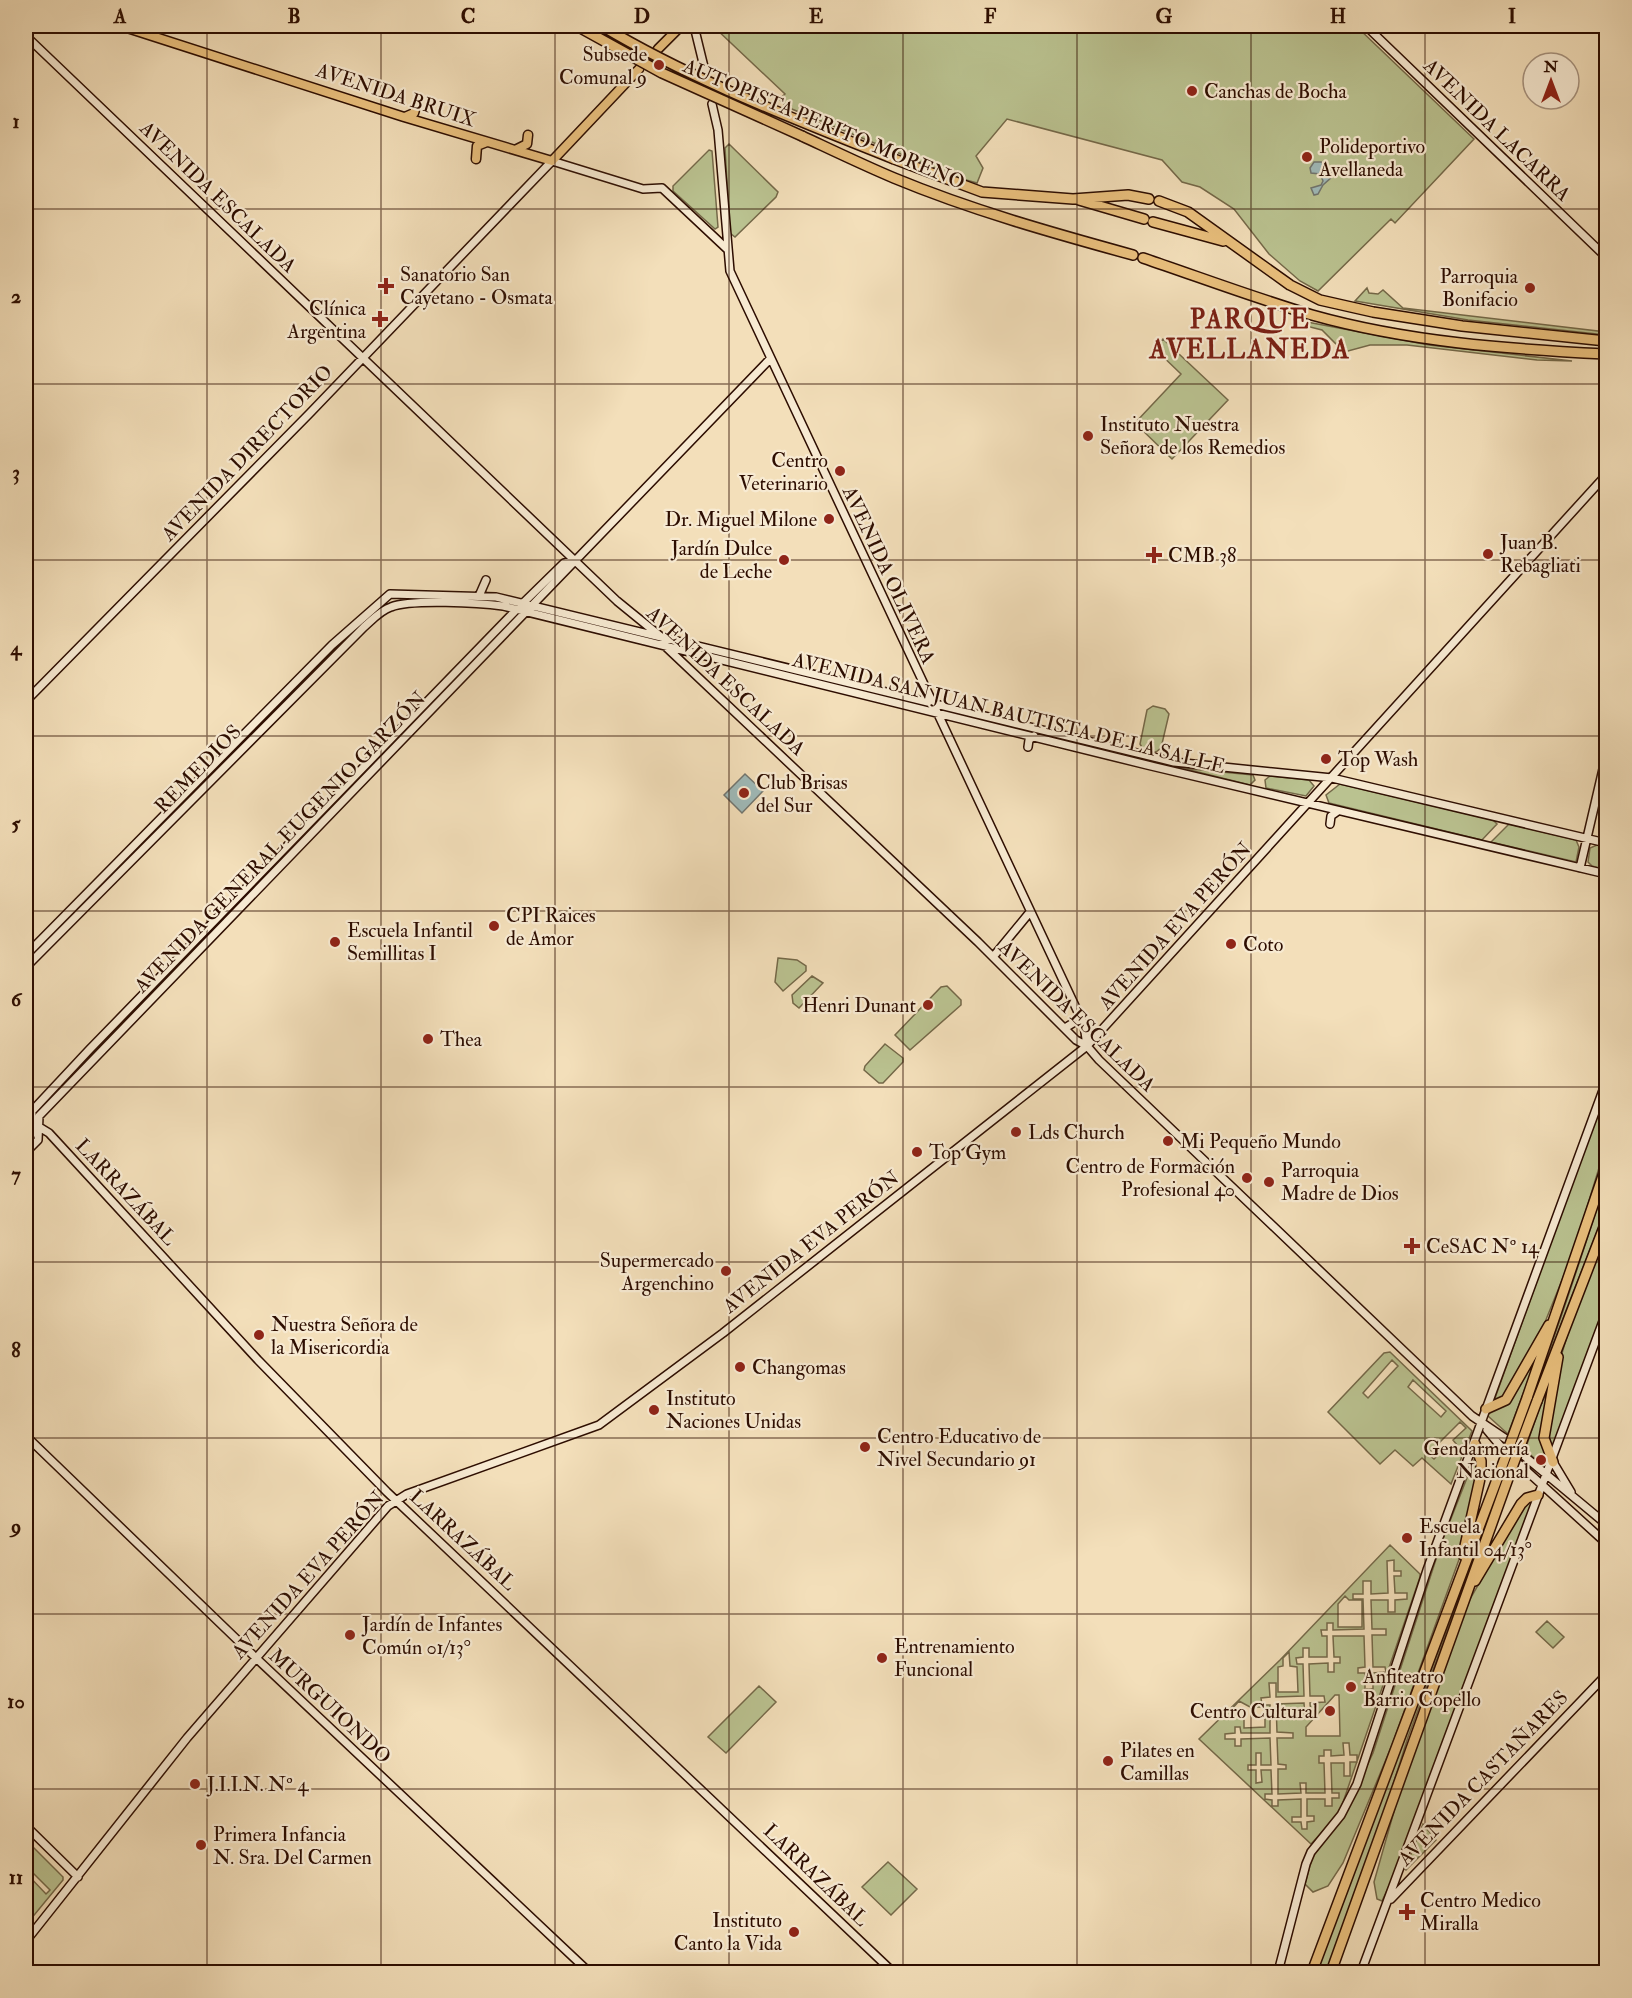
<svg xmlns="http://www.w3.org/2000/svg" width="1632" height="1998" font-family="'IM FELL Double Pica',serif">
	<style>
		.green { fill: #bac290; stroke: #746848; stroke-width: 1.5; fill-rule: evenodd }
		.water { fill: #9fbab9; stroke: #71756f; stroke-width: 1.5 }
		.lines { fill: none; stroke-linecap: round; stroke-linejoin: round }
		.secondary-casing { stroke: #2d0d00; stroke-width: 10 }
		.primary-casing { stroke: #2d0d00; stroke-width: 11 }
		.highway-casing { stroke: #2d0d00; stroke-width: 12 }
		.secondary { stroke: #f7ead2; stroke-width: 7 }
		.primary { stroke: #eac07d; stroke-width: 8 }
		.highway { stroke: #eac07d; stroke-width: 9 }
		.highway-bridge-casing { stroke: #2d0d00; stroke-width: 12; stroke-linecap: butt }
		.highway-bridge { stroke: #eac07d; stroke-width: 9 }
		.grid { fill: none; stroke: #2d0d00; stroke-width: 1.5; stroke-opacity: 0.55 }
		.poi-dot { fill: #8f2418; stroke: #f7ead2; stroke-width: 2 }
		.labels { text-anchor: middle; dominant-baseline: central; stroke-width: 4.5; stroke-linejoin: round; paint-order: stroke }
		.poi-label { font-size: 20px; fill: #2d0d00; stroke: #f7ead2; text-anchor: start }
		.street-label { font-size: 20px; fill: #2d0d00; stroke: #f7ead2 }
		.district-label { font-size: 26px; font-weight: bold; letter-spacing: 1.5px; fill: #7a1f14; stroke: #f7ead2 }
		.neatline { fill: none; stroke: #2d0d00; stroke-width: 2 }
		.grid-label { font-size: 20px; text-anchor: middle; font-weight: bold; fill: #2d0d00 }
	</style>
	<rect width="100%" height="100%" fill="#f3dfba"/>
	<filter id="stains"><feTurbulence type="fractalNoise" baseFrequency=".00333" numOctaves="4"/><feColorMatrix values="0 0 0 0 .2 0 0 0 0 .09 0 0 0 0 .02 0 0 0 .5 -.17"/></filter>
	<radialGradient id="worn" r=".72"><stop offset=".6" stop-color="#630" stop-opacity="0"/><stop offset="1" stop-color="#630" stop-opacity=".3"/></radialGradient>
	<path class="green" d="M713,26H1356L1474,139L1395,223L1391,219L1318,291L1300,281L1269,254L1234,209L1200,187L1182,182L1162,160L1007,119L976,156L983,168L977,183L959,178L787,107L779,99L785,94Z
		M729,144L778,192L776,197L735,237L730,233L725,148Z
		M709,150L712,151L718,227L715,229L673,191V186Z
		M1367,288L1369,293L1378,294L1383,290L1403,308L1606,332V335L1468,320L1355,301Z
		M1307,322L1429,345L1572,361L1537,360L1407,345H1370L1348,351L1340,348L1322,330L1306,326Z
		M1163,339L1228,400L1172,459L1135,423L1181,374L1154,348Z
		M1153,706L1165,709L1169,714L1161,748L1156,752L1143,749L1140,744L1147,710Z
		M1154,761L1191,769L1253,775L1255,780L1250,785Z
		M1270,776L1309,780L1314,786L1306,796L1266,788L1265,780Z
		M1340,784L1493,820L1497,824L1482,840L1329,803L1326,795Z
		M1509,824L1576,840L1579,847L1576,862L1491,842Z
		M1597,845L1606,847V870L1592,866L1588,862L1590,848Z
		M778,958L797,960L806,966V971L783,991L775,982Z
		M812,976L823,983L799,1008L793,1003L792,995Z
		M947,986L961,1000V1005L910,1050L895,1035L941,987Z
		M885,1044L903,1058V1062L883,1083H879L864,1070L865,1066Z
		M1604,1104L1606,1106V1145L1573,1253L1541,1332L1504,1398L1494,1401L1597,1113Z
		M1606,1179V1209L1565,1313L1408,1737L1374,1845L1327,1972H1315C1413,1709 1523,1448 1606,1179Z
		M1606,1236V1302L1555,1446L1551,1450C1539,1392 1583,1291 1606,1236Z
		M1540,1349L1508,1434L1488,1416L1489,1413L1501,1406Z
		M1390,1352L1472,1431L1451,1484L1422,1458L1413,1466L1395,1450L1380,1464L1328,1412L1384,1353ZM1392,1360L1398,1366L1368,1398L1363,1393ZM1413,1380L1446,1411L1441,1417L1408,1387ZM1460,1422L1466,1428L1453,1440L1457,1445L1452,1450L1447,1446L1434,1459L1428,1454Z
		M1549,1380L1552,1382L1541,1441L1547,1458L1540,1463L1525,1450Z
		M1476,1455L1480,1460L1461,1554L1392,1745L1343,1863L1328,1886L1313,1892L1305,1884L1312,1858L1349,1804L1373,1753L1441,1544Z
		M1526,1502L1533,1503L1396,1871L1382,1901L1377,1899L1374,1882L1412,1748L1470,1599Z
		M1390,1545L1420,1574V1577L1339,1814L1311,1844L1199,1739L1280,1660ZM1394,1560V1571H1401V1576H1394L1395,1593H1407V1599L1395,1600V1612H1388V1600H1371L1372,1629H1386V1635H1372L1373,1667H1385L1386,1672L1373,1673V1689H1365V1673H1358V1668L1365,1667L1364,1636H1333L1334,1657H1340V1663H1334V1672H1328V1663L1309,1664L1310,1696H1324L1325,1702L1310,1703L1311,1717L1305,1718L1304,1703L1276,1704L1277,1732L1293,1733V1738H1277L1278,1764L1286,1765V1769H1278V1794L1301,1793L1300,1783H1306V1793H1325L1324,1763H1319V1756H1324V1750H1331V1756L1344,1755L1343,1743H1349L1350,1755H1357V1762H1350V1776H1344V1763H1331L1332,1793H1339V1798H1332V1806H1325V1799H1307V1816H1314V1821L1307,1822V1829H1302L1301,1822H1292V1817H1301V1799L1278,1800V1806H1272V1800L1265,1799V1794H1272L1271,1770H1261L1262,1782L1256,1783V1770H1248V1765H1256V1753H1261V1765H1271L1270,1738L1241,1739V1746H1235V1739H1225V1734L1235,1733V1727H1240L1241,1733H1270V1705H1262L1261,1698L1270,1697L1269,1683H1276V1697L1304,1696L1303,1664H1297L1296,1658L1303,1657V1648H1309V1657H1327V1636H1322L1321,1630H1327V1623H1333V1630L1364,1629L1363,1599H1353V1594H1363V1581H1371V1594L1388,1593L1387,1561ZM1345,1596L1349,1600H1362V1627H1338V1604ZM1289,1652L1290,1666L1297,1667L1298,1692H1278V1667L1283,1666V1658ZM1335,1695H1339L1340,1736H1306V1727ZM1239,1701L1250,1707H1265V1727L1244,1728V1720L1232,1709Z
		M1547,1621L1564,1637L1553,1648L1536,1632Z
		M759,1686L776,1702L726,1753L708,1737Z
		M1423,1824L1436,1840L1406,1870L1405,1869Z
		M26,1840L63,1877V1880L26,1925V1915L31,1912L26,1907V1873L46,1894L50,1890L26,1866Z
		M888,1862L917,1889L891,1915L862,1887Z"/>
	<path class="water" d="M1321,162L1329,167L1333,176L1323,185L1318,194L1314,195L1311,188L1321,185L1323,181L1320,174L1311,173L1310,168L1314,162Z
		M745,774L763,791L742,813L724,795Z"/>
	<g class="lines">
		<defs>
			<path id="secondary" d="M694,26L705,71
				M1366,26L1606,257
				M26,36L617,601L660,636L665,646L978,942L1076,1040L1087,1046L1099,1060L1472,1416L1506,1439
				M712,104L718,130L730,271L1084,1025L1087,1046
				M479,596L486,580
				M26,701L310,413L552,161L643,189L662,188L727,249
				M1028,747L1029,740L1034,736
				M1330,824L1331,816L1338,811
				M1580,868L1606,756
				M26,955L332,645L390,594L496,597L1174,762L1332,778L1606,843
				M993,957L1030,912
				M26,967L364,627C372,620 381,610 391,607C411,599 480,603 503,606L1147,765L1606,874
				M1065,1028L1081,1018
				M26,1119L49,1133L258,1360L387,1492L893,1972
				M26,1142L32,1134V1111L89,1050L517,609L564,563L574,560
				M26,1152L38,1140L39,1116L770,359
				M1487,1430L1502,1448
				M26,1436L255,1657L589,1972
				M1523,1455L1606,1524
				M1553,1462L1571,1492
				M1519,1464L1606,1543
				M26,1826L78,1877
				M1391,1899L1606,1675
				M26,1941L187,1738L388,1506L407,1494L599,1425L723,1333L1087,1046L1606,475
				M1278,1972L1306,1864L1311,1852L1341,1815L1357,1784L1427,1570L1606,1082
				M1361,1972L1606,1313"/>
			<path id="primary" d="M121,26L404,117L552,161L639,69
				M658,49L681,26
				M405,117L414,113L418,100
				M517,149L527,144L528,135
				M476,159L477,146L487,142"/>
			<path id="highway" d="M802,136C832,150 863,165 894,178C971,210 1053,233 1133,255
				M894,159L982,192L1073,199L1128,195L1149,199
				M1079,200L1144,219
				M1159,201L1188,212L1290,285L1320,300L1373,312L1462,326L1606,341
				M1153,222L1223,241
				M1143,258C1199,277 1255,298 1312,315C1408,342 1508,349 1606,354
				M1527,1398L1606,1167
				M1537,1401L1606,1222
				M1486,1409L1506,1400L1549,1325
				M1553,1462L1544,1438L1558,1357
				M1463,1555L1481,1474V1461L1475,1444
				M1475,1581L1521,1504L1527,1498L1538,1495
				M1312,1972L1502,1466
				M1331,1972C1392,1806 1449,1639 1510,1473"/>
		</defs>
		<use href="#secondary" class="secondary-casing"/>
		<use href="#primary" class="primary-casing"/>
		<use href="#highway" class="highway-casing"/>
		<use href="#secondary" class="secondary"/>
		<use href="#primary" class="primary"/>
		<use href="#highway" class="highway"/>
		<defs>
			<path id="highway-bridge" d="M577,26L662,73L802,136
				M602,26C694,81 795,119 894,159
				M1502,1466L1527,1398
				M1510,1473L1537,1401"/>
		</defs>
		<use href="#highway-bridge" class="highway-bridge-casing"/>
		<use href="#highway-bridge" class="highway-bridge"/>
	</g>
	<path class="grid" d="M207,26V1972M381,26V1972M555,26V1972M729,26V1972M903,26V1972M1077,26V1972M1251,26V1972M1425,26V1972M26,209H1606M26,384H1606M26,560H1606M26,736H1606M26,911H1606M26,1087H1606M26,1262H1606M26,1438H1606M26,1614H1606M26,1789H1606"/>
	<g class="poi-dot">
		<circle cx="659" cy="65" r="6"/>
		<circle cx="1192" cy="91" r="6"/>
		<circle cx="1307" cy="157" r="6"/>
		<path d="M383 277h6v6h6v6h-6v6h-6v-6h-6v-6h6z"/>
		<circle cx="1530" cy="288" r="6"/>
		<path d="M377 310h6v6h6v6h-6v6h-6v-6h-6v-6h6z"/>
		<circle cx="1088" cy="436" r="6"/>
		<circle cx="840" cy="471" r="6"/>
		<circle cx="829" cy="519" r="6"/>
		<circle cx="1488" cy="554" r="6"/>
		<path d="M1151 546h6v6h6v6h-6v6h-6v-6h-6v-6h6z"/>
		<circle cx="784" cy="560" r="6"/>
		<circle cx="1326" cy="759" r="6"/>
		<circle cx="744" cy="793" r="6"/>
		<circle cx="494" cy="926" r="6"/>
		<circle cx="335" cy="942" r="6"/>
		<circle cx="1231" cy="944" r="6"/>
		<circle cx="928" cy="1005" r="6"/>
		<circle cx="428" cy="1039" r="6"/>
		<circle cx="1016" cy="1132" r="6"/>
		<circle cx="1168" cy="1141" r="6"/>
		<circle cx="917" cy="1152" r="6"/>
		<circle cx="1247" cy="1178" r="6"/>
		<circle cx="1269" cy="1182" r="6"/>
		<path d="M1409 1237h6v6h6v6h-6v6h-6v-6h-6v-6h6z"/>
		<circle cx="726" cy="1271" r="6"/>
		<circle cx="259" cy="1335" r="6"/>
		<circle cx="740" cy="1367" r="6"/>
		<circle cx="654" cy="1410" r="6"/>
		<circle cx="865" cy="1447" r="6"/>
		<circle cx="1541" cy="1460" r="6"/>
		<circle cx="1407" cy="1538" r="6"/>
		<circle cx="350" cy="1635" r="6"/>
		<circle cx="882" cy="1658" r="6"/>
		<circle cx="1351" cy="1687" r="6"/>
		<circle cx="1330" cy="1711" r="6"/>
		<circle cx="1108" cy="1761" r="6"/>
		<circle cx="195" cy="1784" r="6"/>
		<circle cx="201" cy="1845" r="6"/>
		<path d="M1404 1903h6v6h6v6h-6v6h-6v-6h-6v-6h6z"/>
		<circle cx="794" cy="1932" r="6"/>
	</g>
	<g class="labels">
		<g class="poi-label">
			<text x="647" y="54" text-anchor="end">Subsede<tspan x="647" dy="23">Comunal 9</tspan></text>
			<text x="1204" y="91">Canchas de Bocha</text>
			<text x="1319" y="146">Polideportivo<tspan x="1319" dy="23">Avellaneda</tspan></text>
			<text x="400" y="274">Sanatorio San<tspan x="400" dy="23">Cayetano - Osmata</tspan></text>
			<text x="1518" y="276" text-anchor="end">Parroquia<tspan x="1518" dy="23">Bonifacio</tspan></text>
			<text x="366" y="308" text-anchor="end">Clínica<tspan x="366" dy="23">Argentina</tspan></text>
			<text x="1100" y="424">Instituto Nuestra<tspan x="1100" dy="23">Señora de los Remedios</tspan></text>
			<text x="828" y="460" text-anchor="end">Centro<tspan x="828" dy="23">Veterinario</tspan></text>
			<text x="817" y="519" text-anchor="end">Dr. Miguel Milone</text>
			<text x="1500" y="542">Juan B.<tspan x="1500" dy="23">Rebagliati</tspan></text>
			<text x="772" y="548" text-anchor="end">Jardín Dulce<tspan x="772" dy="23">de Leche</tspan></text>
			<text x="1168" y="555">CMB 38</text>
			<text x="1338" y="759">Top Wash</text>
			<text x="756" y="782">Club Brisas<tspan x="756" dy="23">del Sur</tspan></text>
			<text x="506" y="915">CPI Raices<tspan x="506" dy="23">de Amor</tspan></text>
			<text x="347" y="930">Escuela Infantil<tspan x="347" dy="23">Semillitas I</tspan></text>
			<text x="1243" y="944">Coto</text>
			<text x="916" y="1005" text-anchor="end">Henri Dunant</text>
			<text x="440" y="1039">Thea</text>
			<text x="1028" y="1132">Lds Church</text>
			<text x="1180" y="1141">Mi Pequeño Mundo</text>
			<text x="929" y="1152">Top Gym</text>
			<text x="1235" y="1166" text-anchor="end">Centro de Formación<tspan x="1235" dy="23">Profesional 40</tspan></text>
			<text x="1281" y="1170">Parroquia<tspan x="1281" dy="23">Madre de Dios</tspan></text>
			<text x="1426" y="1246">CeSAC Nº 14</text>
			<text x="714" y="1260" text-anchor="end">Supermercado<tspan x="714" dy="23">Argenchino</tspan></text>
			<text x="271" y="1324">Nuestra Señora de<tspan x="271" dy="23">la Misericordia</tspan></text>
			<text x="752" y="1367">Changomas</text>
			<text x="666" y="1398">Instituto<tspan x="666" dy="23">Naciones Unidas</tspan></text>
			<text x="877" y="1436">Centro Educativo de<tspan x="877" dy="23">Nivel Secundario 91</tspan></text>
			<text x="1529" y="1448" text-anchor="end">Gendarmería<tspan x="1529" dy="23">Nacional</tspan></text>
			<text x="1419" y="1526">Escuela<tspan x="1419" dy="23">Infantil 04/13°</tspan></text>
			<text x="362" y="1624">Jardín de Infantes<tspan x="362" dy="23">Común 01/13°</tspan></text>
			<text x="894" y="1646">Entrenamiento<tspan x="894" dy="23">Funcional</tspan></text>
			<text x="1363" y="1676">Anfiteatro<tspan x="1363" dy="23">Barrio Copello</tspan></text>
			<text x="1318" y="1711" text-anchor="end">Centro Cultural</text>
			<text x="1120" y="1750">Pilates en<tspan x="1120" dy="23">Camillas</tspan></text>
			<text x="207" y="1784">J.I.I.N. Nº 4</text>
			<text x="213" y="1834">Primera Infancia<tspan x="213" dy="23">N. Sra. Del Carmen</tspan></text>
			<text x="1420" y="1900">Centro Medico<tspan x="1420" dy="23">Miralla</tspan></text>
			<text x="782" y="1920" text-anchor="end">Instituto<tspan x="782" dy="23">Canto la Vida</tspan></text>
		</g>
		<g class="street-label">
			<text transform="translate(396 95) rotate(18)">AVENIDA BRUIX</text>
			<text transform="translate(824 124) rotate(23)">AUTOPISTA PERITO MORENO</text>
			<text transform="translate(1497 130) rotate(44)">AVENIDA LACARRA</text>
			<text transform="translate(218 197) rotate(44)">AVENIDA ESCALADA</text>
			<text transform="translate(247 453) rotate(-46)">AVENIDA DIRECTORIO</text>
			<text transform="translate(889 575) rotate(65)">AVENIDA OLIVERA</text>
			<text transform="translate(726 681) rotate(43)">AVENIDA ESCALADA</text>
			<text transform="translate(1009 713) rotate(14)">AVENIDA SAN JUAN BAUTISTA DE LA SALLE</text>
			<text transform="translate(198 769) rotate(-46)">REMEDIOS</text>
			<text transform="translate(280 842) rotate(-46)">AVENIDA GENERAL EUGENIO GARZÓN</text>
			<text transform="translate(1175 926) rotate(-48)">AVENIDA EVA PERÓN</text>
			<text transform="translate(1077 1016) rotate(44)">AVENIDA ESCALADA</text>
			<text transform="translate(126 1192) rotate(47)">LARRAZÁBAL</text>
			<text transform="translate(811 1242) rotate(-38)">AVENIDA EVA PERÓN</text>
			<text transform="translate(463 1540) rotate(43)">LARRAZÁBAL</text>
			<text transform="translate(308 1575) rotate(-48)">AVENIDA EVA PERÓN</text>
			<text transform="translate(330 1706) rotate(43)">MURGUIONDO</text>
			<text transform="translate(1483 1778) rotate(-46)">AVENIDA CASTAÑARES</text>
			<text transform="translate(816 1875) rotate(44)">LARRAZÁBAL</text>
		</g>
		<g class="district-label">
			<text x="1250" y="320">PARQUE<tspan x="1250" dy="30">AVELLANEDA</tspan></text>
		</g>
	</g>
	<rect width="1632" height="1998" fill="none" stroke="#f3dfba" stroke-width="66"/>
	<g transform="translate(1551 81)"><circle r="28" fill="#f7ead2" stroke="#a6927e" stroke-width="1.5"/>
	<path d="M0-4.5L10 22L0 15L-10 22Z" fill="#8f2418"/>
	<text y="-9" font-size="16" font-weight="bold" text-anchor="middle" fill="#2d0d00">N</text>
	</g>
	<rect x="33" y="33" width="1566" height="1932" class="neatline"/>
	<g class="grid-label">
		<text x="120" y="23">A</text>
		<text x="294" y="23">B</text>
		<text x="468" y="23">C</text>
		<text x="642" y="23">D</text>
		<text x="816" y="23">E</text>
		<text x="990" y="23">F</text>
		<text x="1164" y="23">G</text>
		<text x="1338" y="23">H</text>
		<text x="1512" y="23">I</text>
		<text x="16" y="128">1</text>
		<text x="16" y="303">2</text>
		<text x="16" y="479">3</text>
		<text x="16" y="655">4</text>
		<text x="16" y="830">5</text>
		<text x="16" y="1006">6</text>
		<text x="16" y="1181">7</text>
		<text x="16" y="1357">8</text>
		<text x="16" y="1533">9</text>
		<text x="16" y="1708">10</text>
		<text x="16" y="1884">11</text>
	</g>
	<rect width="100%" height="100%" filter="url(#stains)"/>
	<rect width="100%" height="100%" fill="url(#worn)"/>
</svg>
